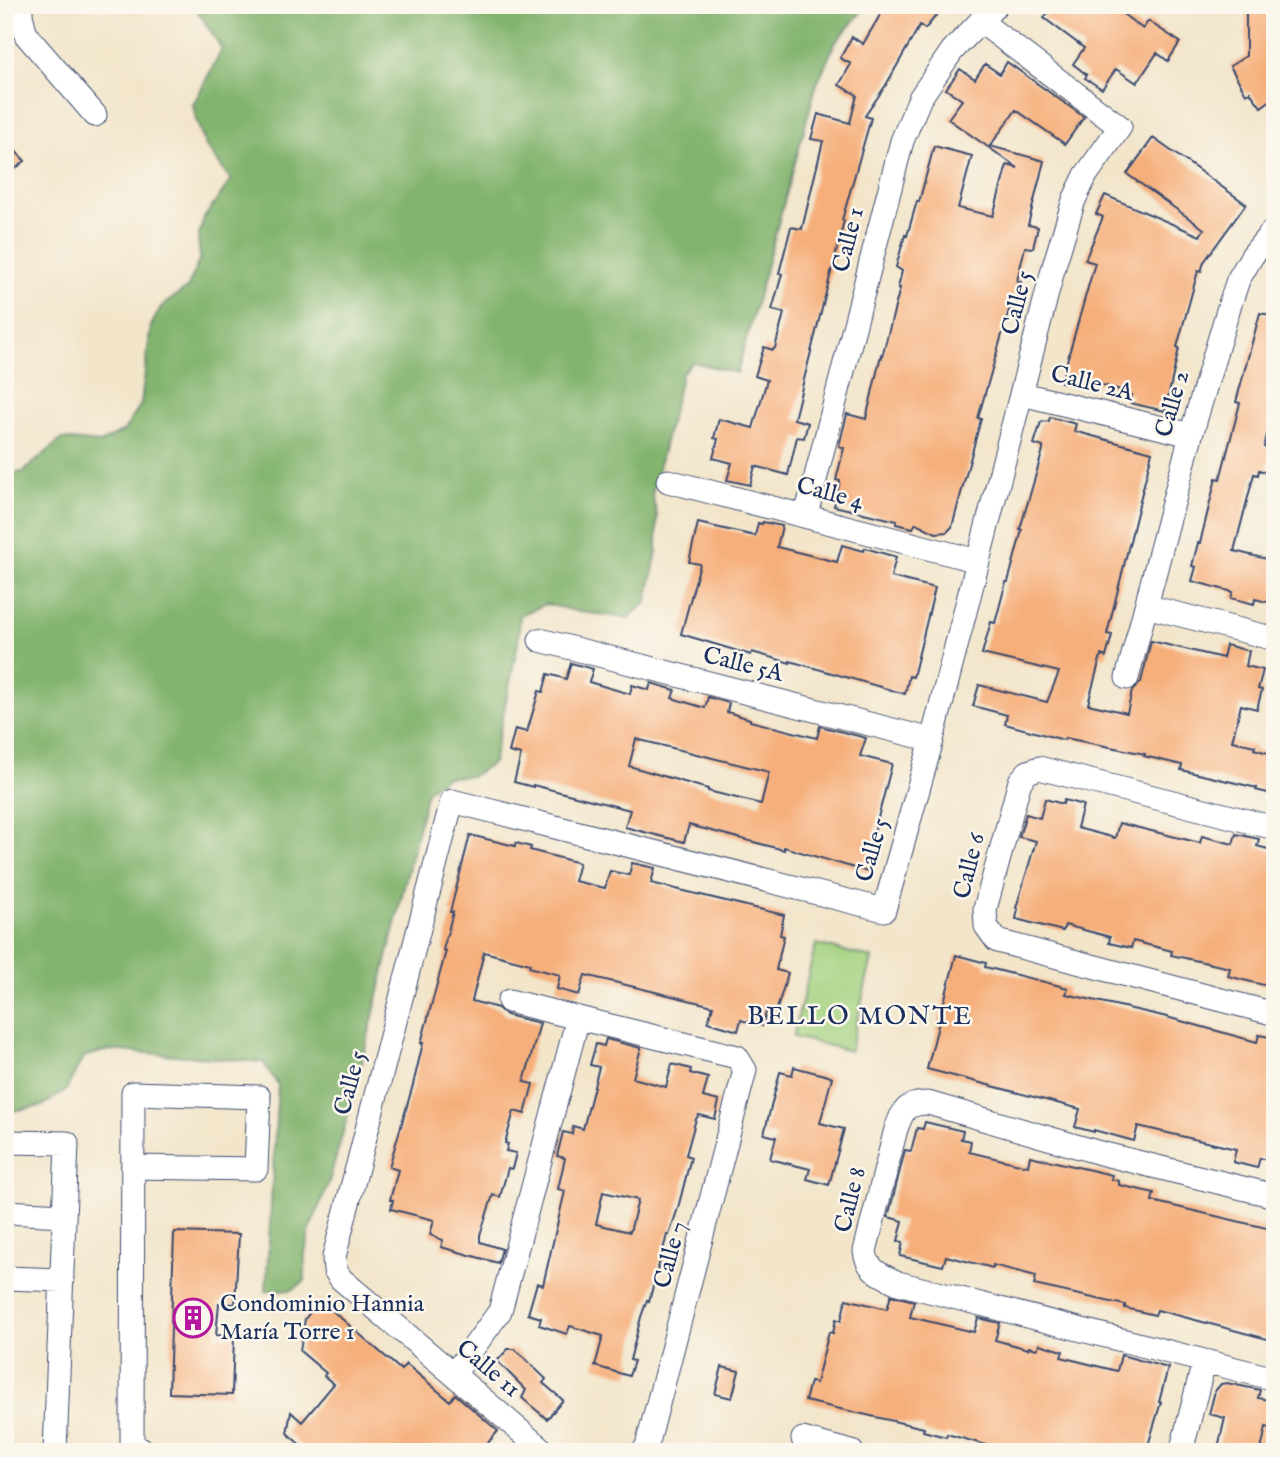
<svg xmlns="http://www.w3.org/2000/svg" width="1280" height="1457" font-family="'IM FELL English',serif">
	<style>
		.green { fill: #a4d280; stroke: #60806f; stroke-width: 2 }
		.forest { fill: #83b46e; stroke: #4f7266; stroke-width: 2 }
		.building { fill: #f6af7a; fill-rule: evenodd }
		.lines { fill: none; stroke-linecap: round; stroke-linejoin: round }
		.minor-casing { stroke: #3b4a6e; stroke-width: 25 }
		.minor { stroke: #fff; stroke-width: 23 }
		.labels { text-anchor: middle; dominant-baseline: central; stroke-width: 5; stroke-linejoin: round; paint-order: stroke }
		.street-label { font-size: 24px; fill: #1b2f5e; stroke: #fbf7ec }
		.poi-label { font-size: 24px; fill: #1b2f5e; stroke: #fbf7ec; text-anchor: start }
		.neighbourhood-label { font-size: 26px; letter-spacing: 2px; fill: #1b2f5e; stroke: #fbf7ec }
	</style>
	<rect width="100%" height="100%" fill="#fbf7ec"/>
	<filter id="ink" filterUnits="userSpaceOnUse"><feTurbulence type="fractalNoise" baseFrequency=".0143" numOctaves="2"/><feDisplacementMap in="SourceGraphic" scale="14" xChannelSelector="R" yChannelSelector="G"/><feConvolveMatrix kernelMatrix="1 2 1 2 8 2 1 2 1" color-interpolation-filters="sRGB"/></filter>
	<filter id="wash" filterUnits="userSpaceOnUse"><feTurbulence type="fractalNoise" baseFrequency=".00686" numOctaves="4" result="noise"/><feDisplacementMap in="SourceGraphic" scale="28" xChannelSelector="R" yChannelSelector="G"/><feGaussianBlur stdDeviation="1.57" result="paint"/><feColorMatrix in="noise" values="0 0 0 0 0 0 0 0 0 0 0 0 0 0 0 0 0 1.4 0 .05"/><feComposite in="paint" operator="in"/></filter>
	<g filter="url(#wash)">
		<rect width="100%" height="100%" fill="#f2e5ca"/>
		<path class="green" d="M816,944L872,958L850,1051L793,1037Z"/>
		<path class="forest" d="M194,5H867L835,43L816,86L737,373L692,362L682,373L652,494L657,515V551L647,602L628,618L580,612L546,604L520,615L518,643L493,763L472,776L445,777L427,791L356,1087L328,1185L310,1228L305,1253V1281L292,1290L266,1291L278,1085L263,1062L109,1050L83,1057L66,1090L42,1106L5,1112V475L23,472L62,439L100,443L124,431L141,404L151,326L161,307L188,287L200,258L198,238L204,218L231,180L206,146L196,120L193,105L222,49Z"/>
		<g id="blocks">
			<path class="building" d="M886,5H945L925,29L920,25L886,85L865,116L871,118L842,220L844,221L794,419L808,423L804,438L797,437L788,475L755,466L750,485L727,480L732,463L713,458L718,439L714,438L719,419L753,428L767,380L755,376L764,347L773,350L775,348L784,313L772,310L782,274L779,273L791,227L802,229L823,141L811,139L818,114L850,123L857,95L839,85L851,64L840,58L852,37L863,44Z
				M1053,5H1111L1143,29L1148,21L1180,42L1168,61L1157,53L1137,83L1116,69L1102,89L1085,78L1087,75L1073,64L1084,48L1044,18Z
				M1246,5H1275V97L1261,107L1250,92L1246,94L1230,66L1246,56Z
				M1007,62L1084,117L1065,144L1016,110L990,146L1044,161L1028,225L1038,227L1033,248L1025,247L1017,281L1021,282L1014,312L1009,310L978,418L981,419L952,527L947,532L936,533L916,523L913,528L896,524L897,521L834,506L840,481L836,480L844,448L839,446L847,414L866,419L881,355L882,357L900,288H898L902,271L896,267L905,235L907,236L917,201L919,202L934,146L972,156L958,208L993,216L1007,165L1018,168L948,119L962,100L946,89L960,69L975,79L985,64L1000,74Z
				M1153,138L1246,204L1204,262L1201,272L1198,271L1177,347L1179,348L1165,411L1130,403L1132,395L1123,393L1124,391L1088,381L1086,388L1061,382L1095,263L1085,260L1103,217L1096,214L1105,195L1200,236L1204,229L1127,174Z
				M5,140L25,161L5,177Z
				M1260,313L1275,316V394L1269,415H1272L1264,447L1272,449L1266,472L1259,470L1258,475L1254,474L1234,551L1275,561V604L1255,599L1254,604L1231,598L1233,592L1192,581L1196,567L1192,566L1198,543H1200L1216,478L1220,479L1240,403L1236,402Z
				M1050,417L1076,424L1074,431L1152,452L1107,634L1112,635L1106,657L1101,655L1088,704L1127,713L1132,691L1141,682L1151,641L1223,658L1226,645L1249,651L1246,666L1263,670L1258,689L1262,690L1257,709L1241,705L1232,741L1255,746L1254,749L1275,755V795L1256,790L1257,788L1181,770L1182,765L1144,756L1145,754L1065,738L1064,740L1005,724L1007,715L973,706L979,685L1047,702L1059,672L982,654L991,622L995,623L1006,582H1008L1022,530L1020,529L1043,450V447L1034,444L1041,422L1049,421Z
				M763,522L782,526L777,547L837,562L842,545L864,551L865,548L896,557L891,577L935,588L913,677L909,676L905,694L790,661V663L752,652L751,655L681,634L700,564L689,562L698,523L755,536L758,523L762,524Z
				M571,663L593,669L589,682L630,694L632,685L649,690L651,683L675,690L672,698L705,708L708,697L729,703L727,712L750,719V721L817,738L820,726L866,738L860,756L892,764L874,833L878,834L868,872L784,847V850L689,825L684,842L648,833L625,827L630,810L533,785V787L514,782L521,755L509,752L515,729L527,732L539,691L543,692L548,674L566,679ZM636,739L769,772L761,804L708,791V789L629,766Z
				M1045,799L1063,804L1064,800L1083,805L1077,828L1115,838L1119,823L1200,843L1202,836L1233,844L1236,834L1259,839L1257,846L1275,851V988L1228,976L1230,968L1171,955L1172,951L1133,941L1131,948L1109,943L1110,937L1065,925L1063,931L1016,919L1018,909L1016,908L1036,841L1019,837L1026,814L1040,818Z
				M470,835L515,846L516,843L531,847L530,850L579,863L574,881L605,888L610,871L629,875L632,863L655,868L651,883L784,915L780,935L784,936L776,970L788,973L776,1012L767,1009L762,1026L741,1020L738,1031L708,1022L713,1006L585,975L579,995L557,989L560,975L529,967L530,964L484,952L472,1001L498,1008L506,1015L540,1023L524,1082L533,1084L525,1114L514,1111L505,1143L508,1144L506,1151L516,1153L512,1169L508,1168L500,1197L493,1195L480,1235V1242L502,1249L498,1263L441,1247L443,1240L430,1235L434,1220L391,1209L393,1200H390L398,1170L389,1167L413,1085L423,1043H421L446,951L443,950L453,912H450Z
				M956,955L986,963L985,967L1068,988L1066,994L1163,1016L1257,1042L1259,1035L1275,1038V1162L1260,1158L1257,1168L1233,1162L1236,1149L1138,1126L1134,1141L1094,1130V1132L1075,1127L1080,1109L927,1069Z
				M606,1039L641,1048L633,1078L666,1087L672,1064L691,1069L690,1073L708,1078L703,1097L719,1101L715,1119L699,1115L696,1119L686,1155L691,1157L678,1208L669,1235H667L649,1301L647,1300L641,1317L630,1360L634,1361L629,1376L595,1366L603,1336L570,1326L567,1334L539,1325L541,1318L528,1314L537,1283L543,1285L565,1191L558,1189L565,1158L557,1156L563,1132L572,1134L573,1126L583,1129L599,1067L590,1065L596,1044L604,1046ZM603,1192L638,1200L630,1232L596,1224Z
				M794,1067L832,1077L820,1123L844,1129L829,1185L807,1179L810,1169L770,1159L776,1137L764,1134L780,1072L792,1075Z
				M925,1122L963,1131L961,1139L971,1141L969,1152L1028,1166L1030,1156L1112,1175L1111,1179L1119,1181V1185L1154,1193L1152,1201L1275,1230V1341L1157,1310L1155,1315L1125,1308V1305L1034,1285L1036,1276L993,1265V1268L946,1256L943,1266L900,1256L903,1242L898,1241L903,1221L888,1217L905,1150L911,1151L917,1128L923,1129Z
				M174,1232L239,1234L235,1304L219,1303L216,1335L234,1336L232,1395L169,1393Z
				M891,1295L914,1301L910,1317L974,1332L978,1318L1000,1323L995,1340L1028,1349L1029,1347L1037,1349L1039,1344L1063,1351L1061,1357L1117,1371L1121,1355L1168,1368L1159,1402H1161L1146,1452H1011L947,1434L946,1437L923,1431L924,1428L805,1401L810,1382L816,1383L829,1332L833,1333L836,1319L841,1321L846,1299L887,1309Z
				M320,1300L401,1370L406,1364L450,1401L455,1394L498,1431L480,1452H308L287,1433L291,1412L302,1422L334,1384L324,1376L326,1373L300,1351L305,1319Z
				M508,1349H515L546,1379L543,1383L563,1400L547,1419L522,1398L526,1390L497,1361Z
				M722,1367L739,1371L732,1398L715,1394Z
				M1227,1383L1260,1390L1258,1398L1275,1401V1429L1266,1427L1261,1450L1217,1452L1225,1418L1209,1414L1215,1391L1221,1384Z"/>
		</g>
	</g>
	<g filter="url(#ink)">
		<use href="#blocks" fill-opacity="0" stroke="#3b4a6e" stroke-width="2"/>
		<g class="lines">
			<defs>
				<path id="minor" d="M21,5V15L26,35L95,115
					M1022,394L1191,435
					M668,481L978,561
					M806,515L902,141L920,98L952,51L996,5
					M1146,606L1275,639
					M540,640L932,740
					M1127,678L1191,435L1229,307L1238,280L1252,256L1275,228
					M1275,828L1039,768L1028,772L1020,781L985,909L986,926L997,941L1275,1014
					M509,1001L737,1057L745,1070L647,1446L643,1452
					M5,1142L67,1143L55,1452
					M133,1167L256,1169L259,1097L133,1093L132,1445L146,1452
					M1275,1196L1100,1153L928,1103C906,1104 904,1108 896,1129L865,1251C867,1271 882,1275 898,1283L1275,1379
					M5,1212L64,1215
					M5,1278L62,1280
					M454,1374L500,1311L578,1018
					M803,1439L852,1452
					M545,1452L341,1279L335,1270L334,1257L452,801L884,910L932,740L1054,266L1074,200L1086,175L1120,127L980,21
					M1181,1452L1204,1362"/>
			</defs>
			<use href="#minor" class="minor-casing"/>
			<use href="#minor" class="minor"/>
		</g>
	</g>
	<defs>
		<symbol id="building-ring" viewBox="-11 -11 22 22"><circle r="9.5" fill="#fbf7ec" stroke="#b5179e" stroke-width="1.5"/><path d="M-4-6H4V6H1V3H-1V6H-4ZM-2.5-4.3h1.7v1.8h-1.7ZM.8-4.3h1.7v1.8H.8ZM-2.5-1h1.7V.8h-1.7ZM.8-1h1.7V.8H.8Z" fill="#b5179e"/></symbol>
	</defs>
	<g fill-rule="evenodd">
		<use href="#building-ring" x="171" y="1296" width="44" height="44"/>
	</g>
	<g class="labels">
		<g class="street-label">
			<text transform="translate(849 240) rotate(-76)">Calle 1</text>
			<text transform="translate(1018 303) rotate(-76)">Calle 5</text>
			<text transform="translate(1092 384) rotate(14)">Calle 2A</text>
			<text transform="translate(1173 404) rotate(-74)">Calle 2</text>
			<text transform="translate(830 494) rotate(15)">Calle 4</text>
			<text transform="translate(743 665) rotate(14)">Calle 5A</text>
			<text transform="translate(873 850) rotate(-74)">Calle 5</text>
			<text transform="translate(970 866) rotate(-76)">Calle 6</text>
			<text transform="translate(351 1083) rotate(-75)">Calle 5</text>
			<text transform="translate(851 1200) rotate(-76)">Calle 8</text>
			<text transform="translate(671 1255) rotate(-75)">Calle 7</text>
			<text transform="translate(488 1369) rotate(40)">Calle 11</text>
		</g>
		<g class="poi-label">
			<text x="220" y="1304">Condominio Hannia<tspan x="220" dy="28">María Torre 1</tspan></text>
		</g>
		<g class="neighbourhood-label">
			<text x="860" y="1016">BELLO MONTE</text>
		</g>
	</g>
	<rect width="1280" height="1457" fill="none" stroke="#fbf7ec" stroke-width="28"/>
</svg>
